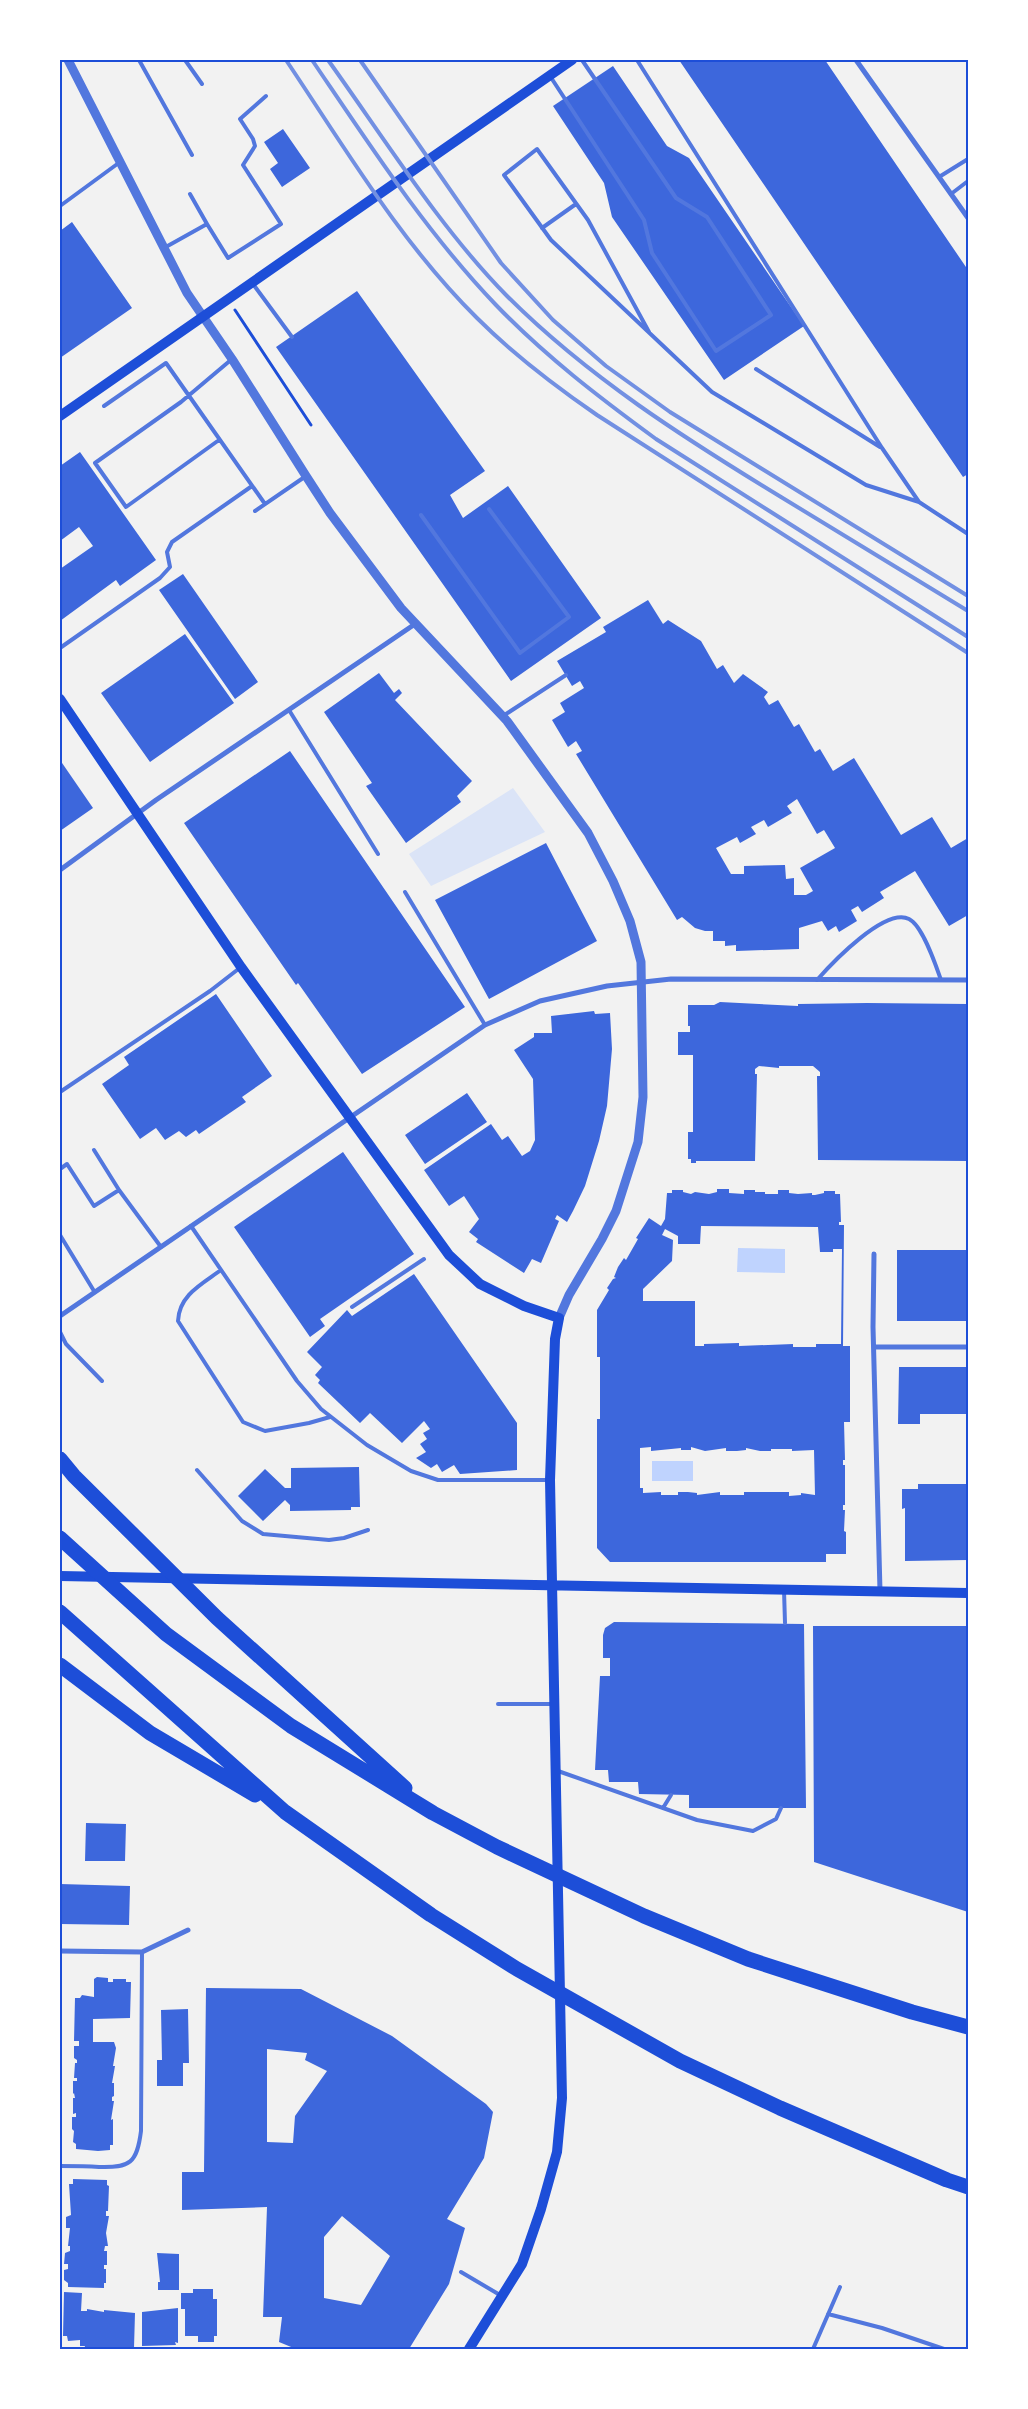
<svg xmlns="http://www.w3.org/2000/svg" width="1028" height="2409" font-family="'Titillium Web',sans-serif">
	<style>
		.green { fill: #dbe4f7 }
		.water { fill: #bfd3fe }
		.building { fill: #3d67dc; fill-rule: evenodd }
		.lines { fill: none; stroke-linecap: round; stroke-linejoin: round }
		.path { stroke: #1d4ed8; stroke-width: 3 }
		.service { stroke: #5277de; stroke-width: 4 }
		.minor { stroke: #5277de; stroke-width: 5 }
		.tertiary { stroke: #5277de; stroke-width: 9 }
		.secondary { stroke: #1d4ed8; stroke-width: 10 }
		.motorway { stroke: #1d4ed8; stroke-width: 15 }
		.rail { stroke: #7290e2; stroke-width: 4 }
		.neatline { fill: none; stroke: #1d4ed8; stroke-width: 2 }
	</style>
	<rect width="100%" height="100%" fill="#f2f2f2"/>
	<path class="green" d="M513,788L545,832L431,886L409,854Z"/>
	<path class="water" d="M738,1248L785,1249V1273L737,1272Z
		M652,1461H693V1481H652Z"/>
	<path class="building" d="M679,60H825L968,270V474L963,477Z
		M613,66L667,146L689,158L804,326L724,380L612,217L604,183L553,106Z
		M283,129L310,168L282,187L270,169L278,163L264,142Z
		M72,222L132,308L60,358V231Z
		M357,291L485,471L450,495L463,518L508,486L601,618L511,681L276,347Z
		M80,452L156,560L120,586L116,580L60,621V569L93,546L79,527L60,541V466Z
		M183,574L258,682L235,699L159,590Z
		M648,600L663,624L668,620L701,641L717,669L723,665L734,683L743,674L768,692L764,697L769,705L778,700L794,727L799,724L815,752L820,749L833,771L854,758L901,835L932,817L951,848L968,838V915L949,926L915,871L880,892L884,898L862,912L858,906L851,910L857,921L839,932L836,926L828,931L822,921L799,928V949L736,951V945L725,946V941H713V931H705L695,928L682,917L677,920L576,754L582,751L576,741L568,747L552,720L565,712L560,703L584,688L580,681L572,686L557,661L606,632L603,627ZM797,799L817,834L824,830L835,848L800,868L813,891L806,895H794V878L786,879L785,865L744,866V874H731L716,848L737,837L740,843L756,834L751,827L764,820L768,827L792,813L787,806Z
		M185,634L234,703L150,762L101,693Z
		M379,673L394,693L399,689L402,693L395,700L472,781L457,796L461,802L406,843L366,786L372,783L324,712Z
		M290,751L465,1007L362,1074L298,983L296,985L184,823Z
		M60,760L93,808L60,831Z
		M546,843L597,941L489,999L435,900Z
		M216,994L272,1076L242,1097L246,1102L199,1134L196,1130L186,1137L179,1131L165,1140L156,1128L140,1139L102,1084L129,1065L124,1057Z
		M720,1002L798,1006V1004L867,1003L968,1004V1161L818,1160L817,1076H820V1072L813,1066H779V1068L759,1066L755,1069V1074H757L755,1161H696V1163H691V1159H688V1132H693V1055H678V1032H690V1026H688V1005H714Z
		M594,1011L595,1014L610,1013L612,1049L607,1106L599,1141L585,1186L573,1211L567,1222L557,1215L555,1219L559,1221L541,1263L532,1259L524,1273L476,1242L478,1239L469,1232L479,1219L464,1196L449,1206L424,1170L491,1124L502,1140L508,1136L522,1156L530,1151L535,1140L533,1079L514,1050L534,1037V1033H552L551,1016Z
		M467,1093L487,1122L425,1164L405,1135Z
		M343,1152L414,1254L320,1319L325,1326L310,1337L234,1227Z
		M717,1189H729V1193L744,1194V1190H755V1192H765V1194H778V1190H789V1193L798,1194L812,1193V1195H815L824,1193V1191H835V1194H840L841,1222H839V1225H844L843,1346H850V1422H844L845,1460H843V1465H845V1505H843V1510H845L844,1531L846,1532V1554H826V1562H610L597,1548V1419H600V1357H597V1310L609,1290L607,1288L613,1279L616,1278L614,1277L618,1267L624,1258L626,1260L638,1239L636,1238L649,1218L661,1226L665,1219L667,1193H672V1190H683V1192L691,1194L695,1192L709,1194L717,1192ZM701,1226L818,1227L820,1252H833V1249H842L841,1344H816V1347H793V1344L739,1346V1343L704,1344V1346H695V1301H643V1289L672,1261L673,1240L662,1235L665,1229L678,1236V1244H700ZM651,1447V1451L681,1448V1450H691V1447L705,1451L726,1448V1451H737L746,1450V1448L760,1451H771V1449H792V1451L814,1450L815,1495L801,1493V1495L789,1496V1492H744V1495H720V1492L697,1495V1493L688,1492H678V1495H661V1492L643,1493V1488H640V1448Z
		M897,1250H968V1321H897Z
		M414,1274L517,1423V1470L460,1474L454,1465L442,1472L437,1464L431,1468L416,1458L426,1452L420,1444L427,1439L423,1433L430,1429L424,1421L402,1443L370,1413L360,1423L318,1383L320,1380L315,1375L322,1367L307,1352L347,1310L352,1316Z
		M899,1367H968V1414H920V1424H898Z
		M359,1467L360,1507H351V1510L290,1511V1505L285,1500L263,1521L238,1496L265,1469L285,1488H291V1468Z
		M918,1484H968V1560L905,1561V1508L902,1509V1489H918Z
		M614,1622L804,1624L806,1808H689V1795L639,1794L638,1782H609L608,1770H595L600,1676H610V1658H603V1635L605,1628Z
		M813,1626H968V1912L814,1862Z
		M86,1823L126,1824L125,1861H85Z
		M60,1884L130,1886L129,1925L60,1924Z
		M97,1977L108,1978V1982H113V1979H126V1982H131L130,2018L93,2019V2042H114L116,2048L113,2066H115L112,2083H114V2096L112,2097V2101H114L111,2120L113,2119V2145H110V2150L98,2151L76,2149V2144L73,2142L74,2131L72,2129V2117H76V2113L73,2114V2098H75L74,2093L73,2094V2081H77V2078H74L75,2063H77V2060L74,2058V2046H79V2041H74L75,1998H80L82,1995L94,1997V1979Z
		M206,1988L301,1989L392,2036L486,2104L493,2112L484,2158L447,2219L465,2228L449,2284L409,2349H296L279,2342L282,2317H263L267,2207L182,2210V2172H204ZM267,2049L307,2053L305,2060L327,2071L295,2116L293,2143L267,2142ZM342,2216L390,2256L361,2305L324,2298V2237Z
		M188,2009L189,2063H183V2086H157V2060H162L161,2010Z
		M73,2179L107,2180V2185L109,2186L108,2211H106V2216H109L106,2233L108,2246H105L104,2251H107V2265H104V2269H106V2283H104V2288L68,2287V2283L64,2280V2270L68,2269V2264H64L65,2253L70,2251V2246H68L70,2228H66V2217L71,2215L69,2184H73Z
		M157,2253L179,2254V2290H158V2282H160Z
		M193,2289H213V2299H217V2336H214V2342H198V2336H185V2309H181V2293H193Z
		M64,2292L82,2293L81,2311H87V2309L104,2312V2310L135,2313L134,2348L84,2349L85,2346H80V2340L68,2341L67,2336H63Z
		M178,2308V2343L175,2342L176,2345L142,2346V2312Z"/>
	<g class="lines">
		<path class="path" d="M235,310L311,425"/>
		<path class="service" d="M139,60L192,155
			M185,60L202,84
			M637,60L882,448L919,502L968,534
			M550,76L644,220L652,253L716,351L771,315L707,217L676,198L582,60
			M939,177L968,159
			M190,194L207,224
			M951,194L968,181
			M60,206L120,162
			M542,228L576,204
			M164,248L207,224L228,258L281,224L243,165L255,146L253,139L240,119L266,96
			M253,284L292,337
			M649,332L588,220L537,149L504,175L551,240L712,392L866,485L919,502
			M756,369L880,447
			M104,406L166,363L265,504
			M219,440L126,507L95,463L181,402L232,359
			M255,511L306,476
			M421,515L520,653L569,617L489,509
			M60,648L160,578L170,567L167,552L172,542L252,486
			M289,710L378,854
			M503,716L566,675
			M405,892L485,1025
			M817,980C832,963 885,907 909,919C923,926 936,966 941,980
			M60,1092L210,991L241,967
			M94,1150L119,1190
			M60,1169L67,1164L94,1206L119,1190L161,1247
			M191,1226L297,1381L321,1409L367,1445L411,1471L438,1480H548
			M60,1235L94,1291
			M221,1270C202,1284 179,1295 178,1321L243,1422L265,1431L309,1423L330,1417
			M352,1307L424,1259
			M60,1332L66,1344L102,1381
			M197,1470L242,1521L263,1534L329,1540L344,1538L368,1530
			M784,1590L785,1623
			M498,1704H554
			M558,1771L697,1820L753,1831L776,1819L781,1808
			M663,1808L671,1795
			M60,2166C73,2166 86,2166 99,2167C130,2168 137,2163 141,2131L142,1952
			M461,2272L500,2295
			M828,2314L882,2328L944,2349
			M813,2349L840,2287"/>
		<path class="minor" d="M856,60L968,218
			M60,870L156,800L415,624
			M874,1254L873,1327L880,1591
			M60,1316L485,1025L540,1001L607,986L671,979L968,980
			M874,1347H968
			M60,1951L142,1952L188,1930"/>
		<path class="tertiary" d="M68,60L187,293L232,359L306,476L330,513L401,608L507,721L588,833L613,881L630,921L641,962L643,1097L638,1142L616,1211L602,1239L569,1295L559,1318"/>
		<path class="secondary" d="M60,416L572,60
			M60,699L241,967L449,1255L480,1284L524,1306L559,1318L555,1339L550,1480L562,2098L557,2152L541,2209L522,2264L469,2349
			M60,1576L968,1593"/>
		<path class="motorway" d="M60,1459L74,1476L217,1618L405,1788
			M60,1538L166,1634L291,1726L433,1813L497,1847L644,1916L748,1959L912,2012L968,2027
			M60,1612L285,1812L431,1915L517,1969L680,2061L780,2108L947,2180L968,2187
			M60,1665L150,1733L255,1795"/>
		<path class="rail" d="M286,60C345,148 401,243 477,318C514,355 555,386 597,415L968,653
			M312,60C369,144 426,232 496,305C545,356 600,398 656,439L968,637
			M328,60C384,138 440,228 507,296C588,377 684,438 781,497C843,535 906,573 968,611
			M360,60L501,263L553,320L606,366L670,412L968,596"/>
	</g>
	<rect width="1028" height="2409" fill="none" stroke="#ffffff" stroke-width="122"/>
	<rect x="61" y="61" width="906" height="2287" class="neatline"/>
</svg>
